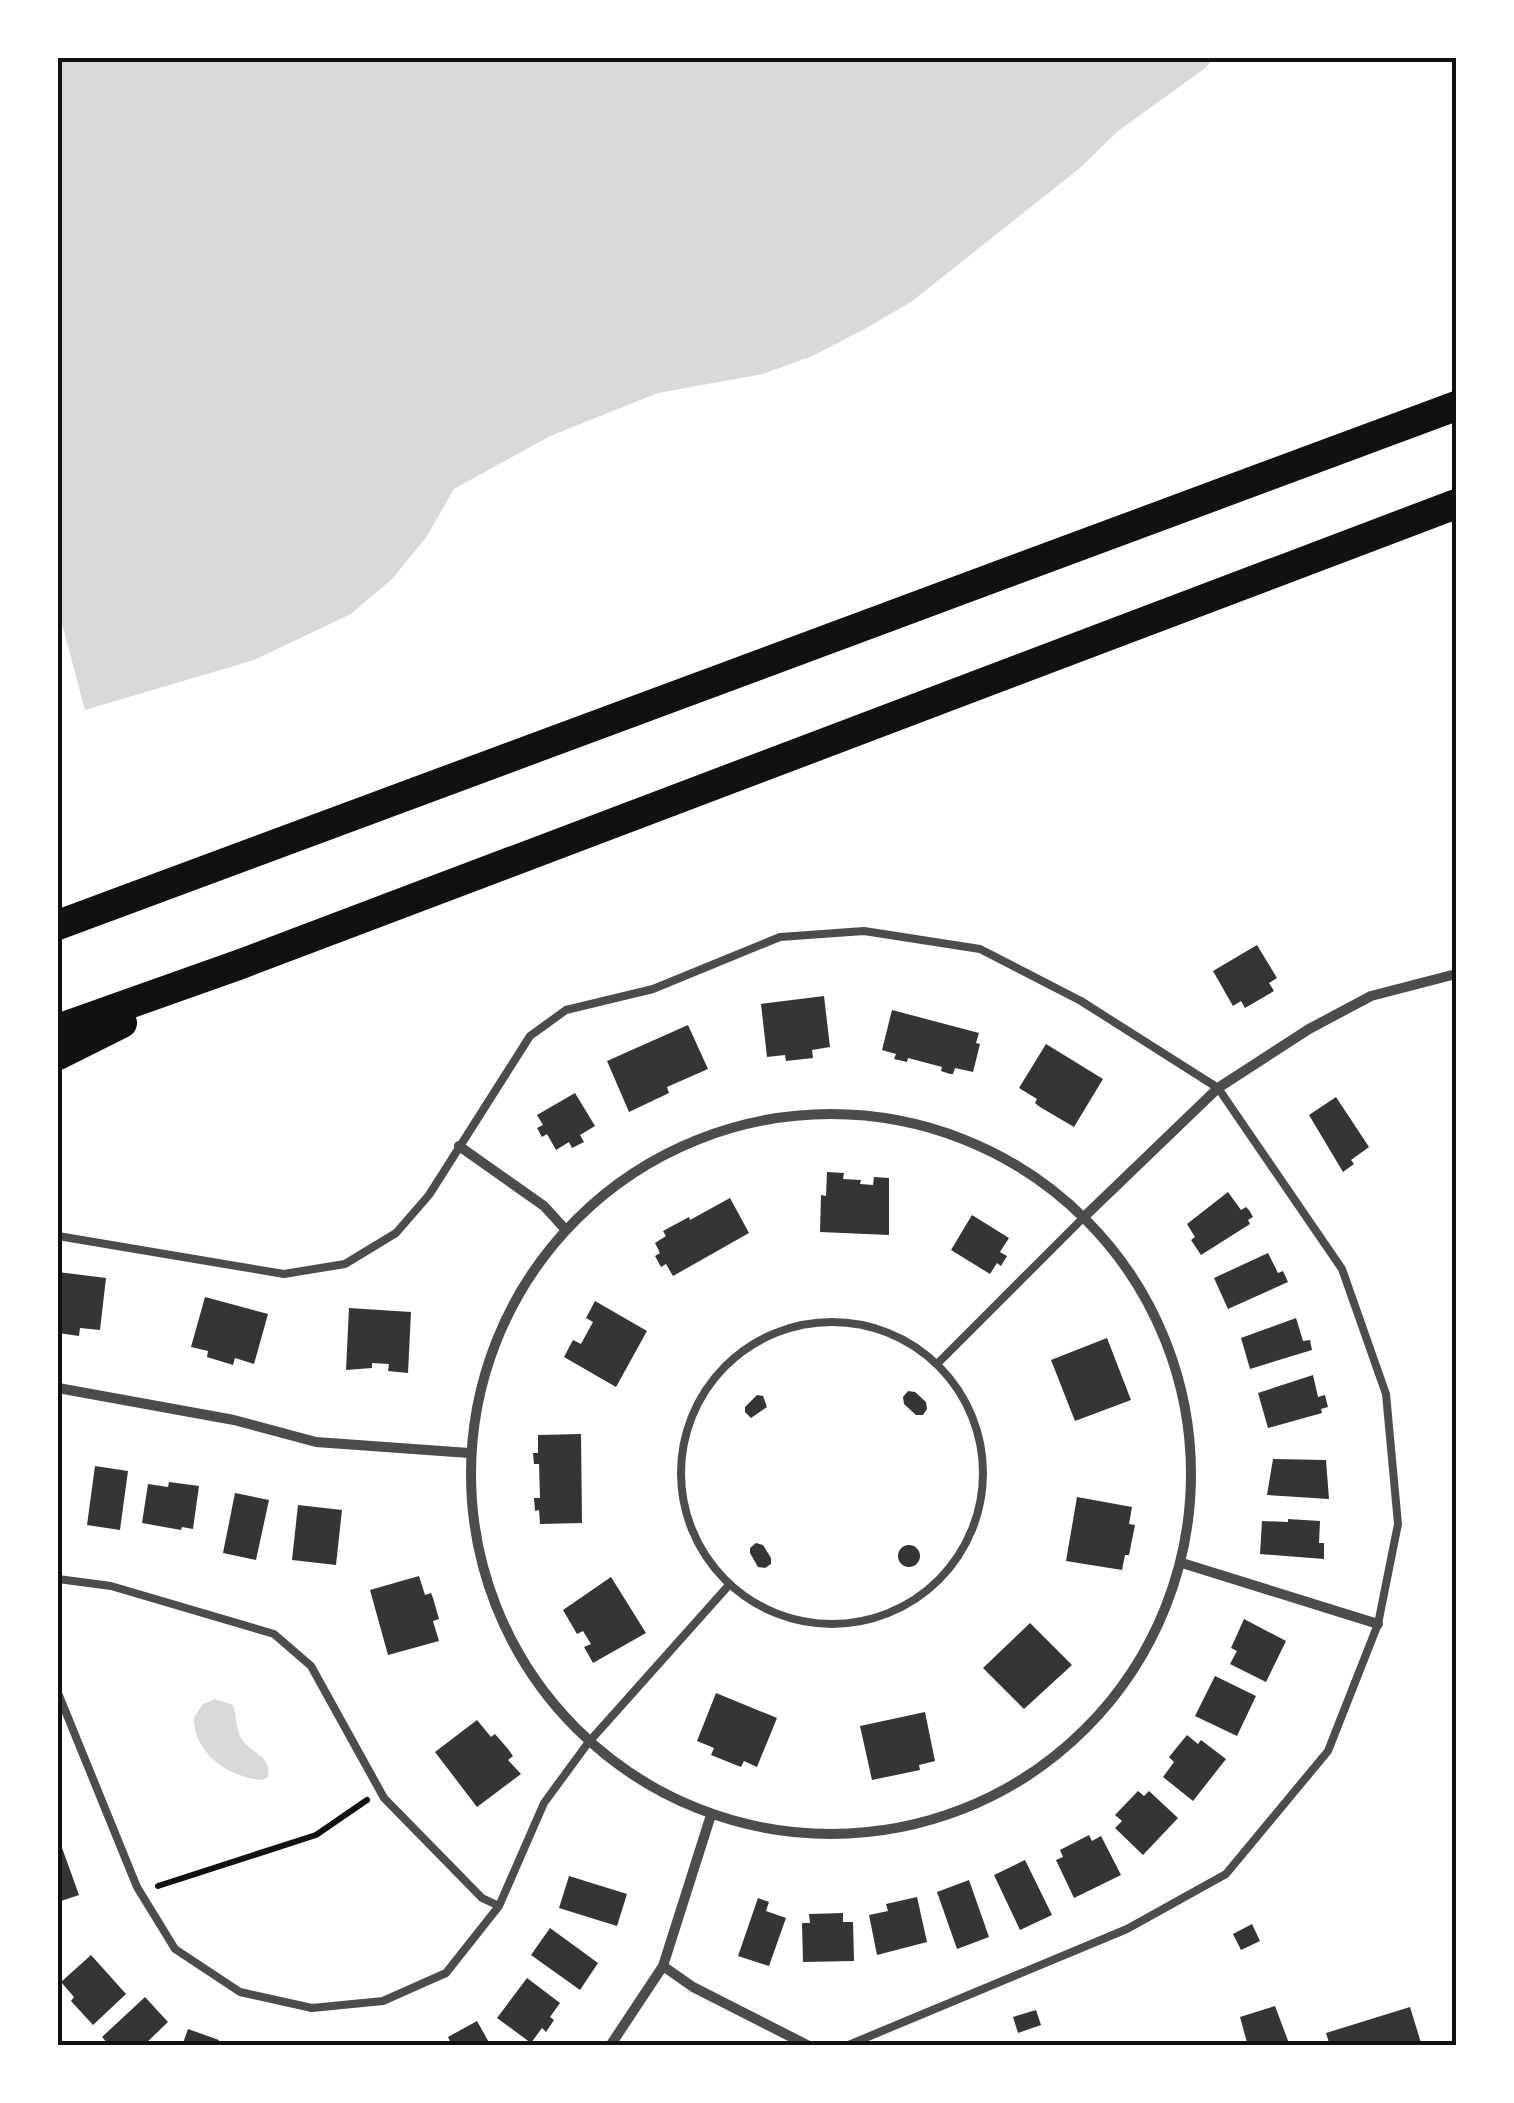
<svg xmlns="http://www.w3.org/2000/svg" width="1514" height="2103" font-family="Raleway,sans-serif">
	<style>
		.water { fill: #d9d9d9 }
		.building { fill: #353535 }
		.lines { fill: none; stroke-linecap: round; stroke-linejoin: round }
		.path { stroke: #111; stroke-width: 6 }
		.service { stroke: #4c4c4c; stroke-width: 8 }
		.minor { stroke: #4c4c4c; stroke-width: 10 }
		.motorway { stroke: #111; stroke-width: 30 }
		.neatline { fill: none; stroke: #111; stroke-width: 4 }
	</style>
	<rect width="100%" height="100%" fill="#fff"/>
	<path class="water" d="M58,58H1214L1204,69L1118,131L1080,168L911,302L863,330L812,356L763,374L658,393L550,436L454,489L427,536L393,578L351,614L254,660L85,710L58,609Z
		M215,1699L233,1705C237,1716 236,1729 241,1738C251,1754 272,1755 268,1777L263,1780C230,1778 193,1754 194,1717L203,1704Z"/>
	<path class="building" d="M1257,945L1277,978L1269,983L1274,991L1245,1008L1241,1001L1233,1006L1213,971Z
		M824,996L830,1047L812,1050L813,1058L786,1061L785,1055L767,1057L761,1004Z
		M892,1010L979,1033L976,1043L980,1044L973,1072L955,1068L953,1074H950L941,1071L942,1067L908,1058L907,1062L894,1059L896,1054L882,1050Z
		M688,1025L708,1069L667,1087L669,1093L629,1112L607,1061Z
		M1046,1044L1103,1079L1074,1127L1040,1107L1035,1103L1037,1099L1019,1088Z
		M575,1093L595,1126L580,1135L584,1142L572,1148L569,1142L556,1150L547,1134L542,1137L537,1128L543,1125L537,1115Z
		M1336,1097L1369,1147L1351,1160L1354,1164L1343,1172L1309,1115Z
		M827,1172L844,1173L843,1179L861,1180L860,1184L873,1185L874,1177L889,1178V1235L820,1232L821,1195L826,1196Z
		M1228,1192L1241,1210L1246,1207L1249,1210L1253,1217L1248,1220L1250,1224L1201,1255L1191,1240L1195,1237L1187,1224Z
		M730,1198L749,1233L673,1276L666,1264L661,1267L655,1256L660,1253L655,1243L666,1236L663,1231L689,1217L690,1220Z
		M972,1215L1009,1238L1000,1252L1007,1256L1001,1266L997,1263L990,1274L951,1250Z
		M1268,1253L1278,1273L1283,1271L1288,1282L1228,1309L1214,1278Z
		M58,1272L106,1278L100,1330L80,1328L79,1336L58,1333Z
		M205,1297L268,1314L254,1364L235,1358L233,1365L207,1357L208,1351L191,1347Z
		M595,1301L647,1331L616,1387L564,1357L573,1340L581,1344L593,1322L586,1318Z
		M349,1308L411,1312L408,1373L388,1371L389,1364L372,1363V1368L346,1370Z
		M1296,1318L1303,1341L1310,1340L1312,1350L1250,1369L1241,1338Z
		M1107,1338L1131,1400L1075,1421L1051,1360Z
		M1313,1375L1318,1397L1325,1395L1328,1407L1321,1409L1322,1413L1268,1428L1258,1393Z
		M908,1391L915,1392L926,1402L927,1409L923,1415H916L904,1404L903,1397Z
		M757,1395L763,1396L767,1407L751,1418L745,1412V1407Z
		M581,1434L582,1523L540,1524L539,1510L535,1511L534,1498H540L539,1464H534L533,1453H538V1435Z
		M1273,1459L1326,1460L1329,1499L1267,1495Z
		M95,1466L128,1471L120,1530L87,1525Z
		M169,1482L199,1486L193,1529L182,1527L181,1530L142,1523L148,1484L168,1487Z
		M235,1493L269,1500L256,1560L223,1553Z
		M1077,1497L1132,1507L1129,1524L1135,1525L1129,1555H1125L1122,1570L1066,1561Z
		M298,1505L342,1510L336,1565L292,1560Z
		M1288,1519L1320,1521L1319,1543H1324V1559L1260,1554L1262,1521L1288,1522Z
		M756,1543L763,1545L771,1558V1564L765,1568L758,1567L750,1553V1548Z
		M898 1556a11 11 0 1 1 22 0a11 11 0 1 1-22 0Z
		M419,1576L425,1595L431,1593L433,1598L439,1619L433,1621L439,1641L388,1655L370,1590Z
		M611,1577L646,1633L593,1663L584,1647L591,1644L583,1631L577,1634L563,1610Z
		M1244,1619L1286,1641L1266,1682L1230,1664L1237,1651L1231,1648Z
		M1030,1623L1072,1665L1024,1709L983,1668Z
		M1215,1676L1256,1696L1237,1736L1195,1716Z
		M716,1693L777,1718L757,1767L744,1761L741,1767L711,1755L714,1748L697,1741Z
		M925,1712L935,1761L919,1765L920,1770L872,1780L860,1726Z
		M477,1720L491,1737L495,1734L508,1749L513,1756L508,1760L521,1774L477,1807L435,1752Z
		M1187,1735L1198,1744L1201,1740L1226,1759L1193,1801L1163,1777L1174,1762L1169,1757Z
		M1138,1791L1144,1796L1149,1791L1178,1818L1143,1855L1115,1828L1122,1821L1115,1815Z
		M1089,1835L1092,1841L1101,1836L1121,1875L1074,1898L1056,1860L1063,1857L1060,1850Z
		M61,1845L79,1895L58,1902V1846Z
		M1025,1860L1052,1915L1020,1930L994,1875Z
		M569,1876L627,1894L617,1926L559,1908Z
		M969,1880L989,1937L957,1949L937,1892Z
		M917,1897L927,1942L877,1955L869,1915L888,1911L886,1904Z
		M758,1898L769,1902L766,1911L786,1918L769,1966L738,1956Z
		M843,1913V1922H853L854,1961L803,1962L802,1923H810L809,1914Z
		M1252,1924L1260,1941L1241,1950L1233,1934Z
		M550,1928L598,1963L580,1990L531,1955Z
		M91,1955L126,1994L93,2025L71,2001L74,1997L61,1982Z
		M527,1978L560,2003L550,2017L554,2020L546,2032L542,2028L531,2043L497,2018Z
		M145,1997L168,2022L143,2046H110L102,2037Z
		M1275,2006L1290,2046H1248L1240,2017Z
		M1410,2007L1422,2046H1330L1326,2033Z
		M1036,2010L1041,2025L1018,2033L1013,2017Z
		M477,2021L491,2046H452L448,2037Z
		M188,2029L219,2040L217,2046H182Z"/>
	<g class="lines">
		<path class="path" d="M158,1886L316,1835L367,1800"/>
		<path class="service" d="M58,1236L284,1274L345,1264L396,1233L429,1195L530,1036L566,1010L653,989L780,937L864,931L980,949L1081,1001L1218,1088L1342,1269L1386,1394L1398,1524L1378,1624L1328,1751L1226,1874L1127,1929L846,2046
			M681 1473a151 151 0 1 1 302 0a151 151 0 1 1-302 0Z
			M938,1363L1085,1216
			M58,1579L111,1586L274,1634L311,1666L384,1798L482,1898L499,1906
			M58,1693L137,1887L175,1949L240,1992L312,2008L383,2001L446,1973L499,1906L544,1803L588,1743L729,1585"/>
		<path class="minor" d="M471 1474a360 360 0 1 1 720 0a360 360 0 1 1-720 0Z
			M459,1146L544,1206L565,1229
			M1085,1216L1218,1088L1309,1029L1371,996L1456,974
			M58,1388L234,1420L316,1442L469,1453
			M1182,1563L1378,1624
			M663,1966L693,1987L809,2046
			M610,2046L663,1966L711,1815"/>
		<path class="motorway" d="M58,925L1456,406
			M58,1029L241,964L1456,504
			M58,1055L122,1023"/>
	</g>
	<rect width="1514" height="2103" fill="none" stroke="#ffffff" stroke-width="120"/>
	<rect x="60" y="60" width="1394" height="1983" class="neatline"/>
</svg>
